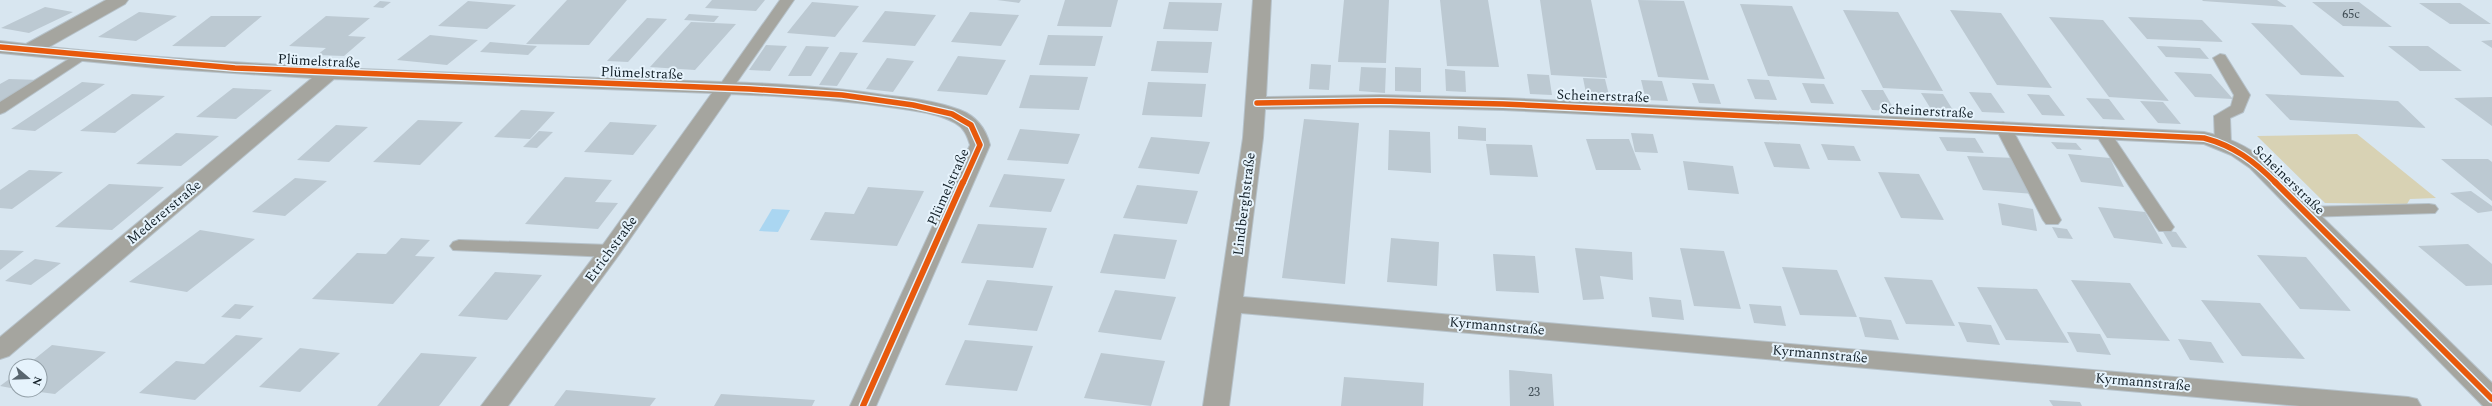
<svg xmlns="http://www.w3.org/2000/svg" width="2492" height="406" font-family="Spectral,serif">
	<style>
		.green { fill: #d8d2b4 }
		.water { fill: #aad6f1 }
		.building { fill: #bcc9d2 }
		.lines { fill: none; stroke-linecap: round; stroke-linejoin: round }
		.lane-casing { stroke: #b6c2ca; stroke-width: 2 }
		.street-casing { stroke: #b6c2ca; stroke-width: 2 }
		.lane { fill: #a5a59f; fill-rule: evenodd }
		.street { fill: #a5a59f; fill-rule: evenodd }
		.cycleway-far1-casing { stroke: #e6f3fc; stroke-width: 8 }
		.cycleway-casing { stroke: #e6f3fc; stroke-width: 9 }
		.cycleway-far1 { stroke: #e8590c; stroke-width: 5.5 }
		.cycleway { stroke: #e8590c; stroke-width: 6 }
		.labels { text-anchor: middle; dominant-baseline: central; stroke-width: 4; stroke-linejoin: round; paint-order: stroke }
		.number-label { font-size: 12px; fill: #3d4a52 }
		.street-label { font-size: 14px; fill: #132028; stroke: #e6f3fc }
	</style>
	<rect width="100%" height="100%" fill="#d8e6f0"/>
	<path class="green" d="M2357,134L2436,198L2410,199L2407,204L2325,203L2257,136Z"/>
	<path class="water" d="M772,209L790,210L778,232L759,231Z"/>
	<path class="building" d="M567,0H627L589,45L526,44Z
		M712,0H765L756,11L705,8Z
		M997,0H1021L1019,3Z
		M1065,0H1118L1111,27L1057,26Z
		M1344,0H1389L1386,63L1338,62Z
		M1440,0H1488L1499,67L1447,66Z
		M1540,0H1591L1607,78L1551,75Z
		M1638,0L1684,1L1709,80L1658,77Z
		M2202,0H2277L2287,7L2203,1Z
		M380,1L391,2L383,8L373,7Z
		M468,1L516,5L487,29L438,26Z
		M812,2L859,6L835,37L787,33Z
		M1169,2L1222,3L1218,31L1163,29Z
		M2312,2H2359L2392,27L2343,26Z
		M2419,3H2460L2491,24H2450Z
		M1740,4L1792,6L1825,79L1768,76Z
		M45,7L73,12L29,33L1,28Z
		M1843,10L1898,12L1943,91L1883,88Z
		M1950,10L2001,13L2052,88L1997,85Z
		M885,11L936,15L915,46L862,42Z
		M139,12L177,16L136,41L98,37Z
		M970,12L1019,15L1001,46L951,42Z
		M689,14L719,16L714,22L684,20Z
		M211,16H262L225,47L172,46Z
		M326,16L370,18L348,36L366,37L344,56L317,55L326,48L289,46Z
		M2049,17L2103,20L2169,101L2109,97Z
		M2128,17L2202,20L2223,42L2147,39Z
		M647,18L667,19L628,62L607,61Z
		M691,22L736,24L695,70L650,67Z
		M2251,23L2292,25L2345,77L2301,75Z
		M430,35L478,40L447,65L397,60Z
		M1048,35L1103,36L1095,66L1039,65Z
		M2492,40V48L2481,41Z
		M1157,41L1212,42L1208,73L1151,71Z
		M490,42L525,45L537,46L528,55L480,52Z
		M766,45L787,46L770,71L749,70Z
		M806,46L829,47L811,76H788Z
		M2157,46L2200,48L2209,59L2166,57Z
		M2388,46H2428L2462,71H2420Z
		M840,52L858,53L837,86L819,85Z
		M958,56L1006,60L987,95L937,91Z
		M887,58L914,61L893,92L866,89Z
		M1311,64L1331,65L1329,90L1309,89Z
		M1361,67L1386,68L1385,93L1359,91Z
		M1395,67L1421,68V92L1395,91Z
		M1445,69L1465,71L1466,92L1446,91Z
		M2174,72L2211,74L2233,99L2195,97Z
		M1527,74L1549,75L1552,95L1530,94Z
		M1030,75L1088,77L1079,110L1019,108Z
		M1583,78L1605,79L1610,99L1587,98Z
		M9,79L41,80L0,107V84Z
		M1747,79L1769,80L1777,100L1755,99Z
		M1641,80L1662,81L1668,101L1646,100Z
		M82,82L105,84L35,131L11,129Z
		M1148,82L1206,84L1202,117L1142,115Z
		M1692,83L1714,84L1721,104L1699,103Z
		M1802,83L1824,84L1834,104L1811,103Z
		M233,88L272,90L236,119L196,117Z
		M1861,90H1883L1895,111L1872,110Z
		M1969,92L1991,93L2005,113L1982,112Z
		M1921,93L1943,94L1956,115L1934,114Z
		M132,94L165,96L115,133L80,131Z
		M2027,94L2049,95L2065,116L2042,115Z
		M2265,94L2398,101L2426,128L2290,120Z
		M2492,97V126L2454,98Z
		M2086,98L2109,99L2125,120L2103,119Z
		M2140,101L2163,102L2181,124L2158,123Z
		M521,110L555,112L530,139L494,137Z
		M1304,119L1359,123L1345,284L1282,278Z
		M418,120L463,122L420,165L373,162Z
		M610,122L657,125L633,155L584,152Z
		M336,125L368,127L329,162L297,160Z
		M1458,126L1486,128V141L1458,139Z
		M1020,129L1080,134L1068,164L1007,160Z
		M1389,130L1430,132L1431,173L1388,170Z
		M539,131L553,132L537,148L523,147Z
		M176,133L219,136L181,166L136,164Z
		M1631,133L1653,134L1658,153L1635,152Z
		M1151,137L1210,142L1199,174L1138,168Z
		M1939,137L1975,138L1984,153L1947,151Z
		M1586,139H1629L1641,170H1596Z
		M1764,142L1800,144L1810,169L1774,167Z
		M2051,142L2076,143L2082,150L2057,149Z
		M1486,144L1532,145L1538,177L1490,175Z
		M1821,144L1854,146L1861,161L1828,160Z
		M2068,154L2110,158L2124,187L2081,182Z
		M1967,156L2015,158L2034,194L1983,190Z
		M2441,159H2488L2492,162V201Z
		M1683,161L1733,166L1739,194L1688,190Z
		M29,170L63,172L12,209L0,208V190Z
		M1878,172L1919,174L1944,220L1901,218Z
		M1004,174L1065,179L1051,212L989,207Z
		M565,177L612,180L595,202L618,203L598,229L525,224Z
		M295,178L327,181L285,216L252,212Z
		M109,184L164,187L112,230L55,227Z
		M1137,185L1198,191L1187,224L1123,218Z
		M868,187L924,191L897,246L810,240L825,212L854,214Z
		M2471,191L2492,206V211L2478,213L2450,193Z
		M1998,203L2033,209L2037,231L2002,225Z
		M2098,207L2145,212L2163,244L2114,238Z
		M978,224L1047,228L1033,268L961,263Z
		M2052,227L2067,229L2073,239L2058,238Z
		M200,230L255,239L187,292L129,282Z
		M2162,230L2176,232L2187,248L2172,247Z
		M1114,234L1177,240L1165,279L1100,273Z
		M401,238L430,240L415,256L435,257L393,304L312,299L357,253L386,254Z
		M1391,238L1439,242L1437,286L1387,282Z
		M2468,244L2492,264V285L2466,286L2418,246Z
		M1575,248L1632,252L1633,280L1600,276L1604,299L1583,300Z
		M1680,248L1724,251L1741,309L1694,306Z
		M0,250L24,251L0,270Z
		M1493,254L1535,256L1539,293L1496,291Z
		M2257,255L2306,257L2351,311L2300,309Z
		M35,259L61,263L31,285L5,281Z
		M1782,267L1837,270L1857,317L1800,315Z
		M495,272L542,275L507,320L458,316Z
		M1884,277L1932,280L1955,326L1906,324Z
		M987,280L1053,286L1037,331L968,325Z
		M2071,280L2130,283L2170,341L2107,338Z
		M1977,287L2037,289L2069,343L2006,340Z
		M1115,290L1176,297L1161,340L1098,332Z
		M1649,297L1681,300L1684,320L1652,317Z
		M2201,300L2260,303L2305,359L2242,356Z
		M235,304L254,306L240,319L221,317Z
		M1749,304L1781,306L1786,326L1754,323Z
		M1859,317L1891,320L1899,340L1865,337Z
		M1958,322L1991,325L2000,345L1967,342Z
		M2067,332L2100,334L2111,355L2077,352Z
		M236,335L263,338L195,400L139,393L176,361L204,364Z
		M2178,339L2211,342L2224,363L2190,360Z
		M965,340L1033,346L1017,391L945,385Z
		M52,345L106,352L55,394L32,391L40,390V366H26Z
		M300,348L340,353L300,392L259,387Z
		M421,353L477,357L439,406H377Z
		M1101,353L1165,361L1151,406L1084,398Z
		M1509,370L1552,374L1554,406H1510Z
		M16,374V389L0,386Z
		M1344,377L1424,383L1423,406H1341Z
		M566,390L656,398L650,406H554Z
		M721,394L815,400L812,406H714Z
		M2049,400L2080,402L2082,406H2053Z"/>
	<g class="lines">
		<defs>
			<path id="lane" d="M780,0H794L730,92H720L717,89Z
				M80,52L87,56L85,59L5,112L0,114V102Z
				M2220,54L2225,55L2250,95L2243,112L2230,118L2231,143L2223,148L2215,143L2214,116L2231,106L2234,95L2213,58Z
				M2003,122L2011,127L2061,220L2058,224H2046L2043,220L1995,127Z
				M2102,127L2108,129L2174,227L2171,231H2159L2156,227L2094,132Z
				M2429,204L2435,205L2438,209L2435,213L2304,217L2298,216L2295,212L2298,208L2304,207Z
				M459,240L610,245L616,247L619,251L616,255L610,257L453,250L450,246L453,242Z"/>
			<path id="street" d="M106,0H128L125,4L49,47C241,67 435,72 628,79C714,82 800,82 884,95C910,98 936,101 960,110C976,116 986,129 990,145L876,406H850L970,145C967,135 964,128 955,123C938,113 915,111 896,108C841,100 786,96 731,94L618,256L508,406H481L602,246L712,93L334,79L9,356L0,359V337L312,78L157,68L0,53V41L26,44Z
				M1253,0H1271L1266,97L1380,95L1503,98L2204,132C2227,137 2246,145 2264,160L2492,383V406H2483L2250,168L2231,155L2204,144L1503,110L1380,107L1265,109L1263,138L1243,297L2408,397L2417,399L2421,406H2300L1241,313L1229,406H1203L1243,138Z"/>
		</defs>
		<use href="#lane" class="lane-casing"/>
		<use href="#street" class="street-casing"/>
		<use href="#lane" class="lane"/>
		<use href="#street" class="street"/>
		<defs>
			<path id="cycleway-far1" d="M0,47L235,68L750,89L842,95L913,105L952,114L971,125L980,145L963,183
				M1257,103L1380,101L1503,104L2204,138C2234,146 2254,161 2276,183"/>
			<path id="cycleway" d="M2275,182L2492,399
				M863,406L963,182"/>
		</defs>
		<use href="#cycleway-far1" class="cycleway-far1-casing"/>
		<use href="#cycleway" class="cycleway-casing"/>
		<use href="#cycleway-far1" class="cycleway-far1"/>
		<use href="#cycleway" class="cycleway"/>
	</g>
	<g class="labels">
		<g class="number-label">
			<text x="2351" y="14">65c</text>
			<text x="1534" y="392">23</text>
		</g>
		<g class="street-label">
			<text transform="translate(319 61) rotate(3)">Plümelstraße</text>
			<text transform="translate(642 73) rotate(2)">Plümelstraße</text>
			<text transform="translate(1603 96) rotate(2)">Scheinerstraße</text>
			<text transform="translate(1927 111) rotate(3)">Scheinerstraße</text>
			<text transform="translate(2289 180) rotate(44)">Scheinerstraße</text>
			<text transform="translate(948 187) rotate(-66)">Plümelstraße</text>
			<text transform="translate(1244 204) rotate(-83)">Lindberghstraße</text>
			<text transform="translate(164 212) rotate(-40)">Medererstraße</text>
			<text transform="translate(611 249) rotate(-54)">Etrichstraße</text>
			<text transform="translate(1497 326) rotate(5)">Kyrmannstraße</text>
			<text transform="translate(1820 354) rotate(5)">Kyrmannstraße</text>
			<text transform="translate(2143 382) rotate(5)">Kyrmannstraße</text>
		</g>
	</g>
	<g transform="translate(28 378) rotate(109)"><circle r="19" fill="#e6f3fc" stroke="#929fa7"/>
	<path d="M0-3L7 15L0 10L-7 15Z" fill="#58656e"/>
	<text y="-6" font-size="11" font-weight="bold" text-anchor="middle" fill="#132028">N</text>
	</g>
</svg>
